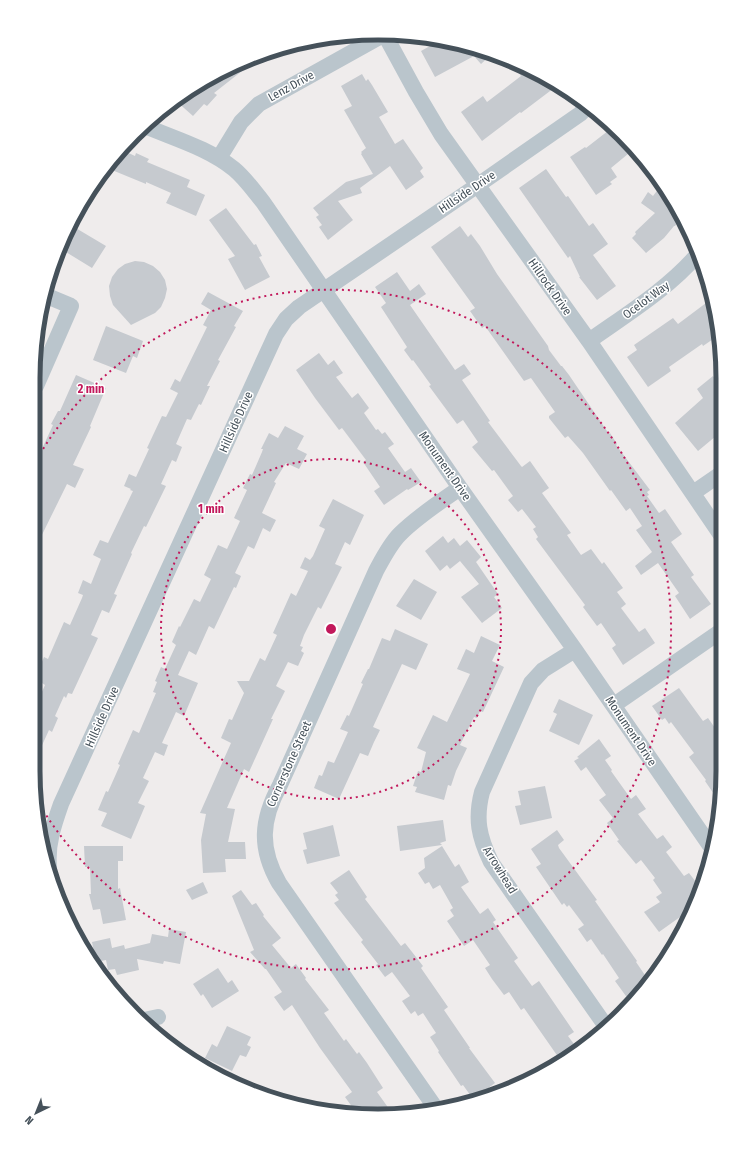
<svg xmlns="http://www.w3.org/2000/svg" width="756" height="1149" font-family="'Fira Sans Condensed',sans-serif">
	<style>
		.building { fill: #c6cacf }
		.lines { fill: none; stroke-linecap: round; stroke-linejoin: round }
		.minor { stroke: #bac5cc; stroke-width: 16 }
		.ring { fill: none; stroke: #c2185b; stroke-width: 2; stroke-dasharray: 2 4 }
		.labels { text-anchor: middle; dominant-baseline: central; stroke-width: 3; stroke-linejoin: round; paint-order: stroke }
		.street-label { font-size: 12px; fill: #45515a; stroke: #fff }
		.rim { fill: none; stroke: #45515a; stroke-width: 5 }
		.centre { fill: #c2185b; stroke: #fff; stroke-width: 2 }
		.ring-label { font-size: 12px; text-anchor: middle; font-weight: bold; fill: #c2185b; stroke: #fff; stroke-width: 3; stroke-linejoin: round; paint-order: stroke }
	</style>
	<rect width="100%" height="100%" fill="#efecec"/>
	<path class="building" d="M441,40L489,51L493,53L481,64L474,56L435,77L421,51Z
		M255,58L256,60L214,93L217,95L207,106L204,104L193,116L175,100L226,68Z
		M509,60L551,79L558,85L521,113L520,112L482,141L461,112L483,96L487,102L521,76Z
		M362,74L366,81L368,79L372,85L388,112L379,117L395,144L403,139L423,168L420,171L424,177L406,190L390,166L360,188L362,193L338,201L353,220L328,240L319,227L322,225L316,217L319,215L313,208L346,182L373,174L361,154L362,153L361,152L366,148L344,110L352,106L341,86Z
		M613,127L634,149L611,168L617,177L610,182L612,184L596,195L570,157L585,147L586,148Z
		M120,149L135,156L136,153L149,159L147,162L190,180L187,187L205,195L196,216L166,203L171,193L146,182V184L107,168Z
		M546,169L566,197L568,196L589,226L593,223L608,244L593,255L616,286L597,300L579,277H580L570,256L568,258L519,188Z
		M662,184L682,216L675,226H674L664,238L646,253L632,238L636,234L635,232L655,213L641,203L648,192L653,196Z
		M226,208L254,245L256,244L262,256L259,257L270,277L245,290L228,259L235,256L209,220Z
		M69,224L106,246L92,268L61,249Z
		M460,226L468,237L471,234L480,246L497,274L548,346L549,350L561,366H562L569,375L609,434L610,433L617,444L616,445L650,490L647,492L649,495L647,496L659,513L665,509L682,534L671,542L694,575L691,577L711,604L690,619L675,596L679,593L658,563L641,575L635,566L652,552L636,530L642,526L630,508L626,511L611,490L610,491L583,453L568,436L565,438L549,418V416L555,412L531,378L524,381L485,326L482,328L470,311L475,308L431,247Z
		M135,261L144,262L153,266L160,272L165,280L167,289L165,298L161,307L155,313L131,325L113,305L110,296L109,286L112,277L118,269L125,264Z
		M397,272L410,291L419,284L426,294L410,305L455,370L464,364L471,374L462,380L490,421L488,422L521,466L522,467L530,461L549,488L542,493L571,533L567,535L581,555L591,549L602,564L604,562L623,588L617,592L626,604L621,608L639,632L645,628L655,643L623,665L612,648L616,645L601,623L597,626L583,607L585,605L536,539L538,537L533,529L536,527L522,509L518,512L508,500L513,496L494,470L492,471L472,447L478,442L463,420L457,424L429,386L431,385L413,360L412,361L404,350L407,347L381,307L386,303L375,287Z
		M208,292L243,311L234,326L236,327L218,360L220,361L207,386H210L201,405L199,404L191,420L187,419L176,444L182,447L176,462L172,460L161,484L166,486L146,527L144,526L131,553L132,554L114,594L117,595L109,613L102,610L91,635L98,638L72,694L68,693L66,698L64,696L55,716L58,718L52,732L49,730L33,765V712L45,685L42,683V681L35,678L44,657L48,659L64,622L70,625L82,598L83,595L78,593L83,580L91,584L101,559L93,555L100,540L108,543L133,491L130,490L131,489L124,486L129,474L136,477L149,449L147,448L162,416L166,417L178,393L170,389L175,379L180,382L207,327L203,325L211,310L201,304Z
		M706,303L716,317L719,335L703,346L702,344L669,367L671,371L648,387L627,357L637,350L634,345L673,318L678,324Z
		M106,326L143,341L137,358L133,356L126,373L93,360Z
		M319,353L328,365L334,360L343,373L336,377L352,398L358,393L369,408L364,413L376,430L378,429L382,434L385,432L394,444L388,448L405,472L411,468L421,482L408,490L407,489L384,505L374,491L380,487L363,462L366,460L342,428L339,430L315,398L296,370Z
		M722,373V431L698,451L675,423L703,398L697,389L713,376L715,379Z
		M76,375L106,388L90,426L91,427L73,465L84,469L75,488L67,484L34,551L35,464L53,425L51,424L58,411H60Z
		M285,426L304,436L297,449L307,454L299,469L286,463L274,482L276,483L262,513L276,520L270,532L263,528L254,549L248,546L235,573L241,576L236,588L234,587L214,629L209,626L196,655L189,651L178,675L198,683L184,716L176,712L162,743L168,745L164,756L155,752L143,778L149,781L138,803L145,806L131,839L101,826L107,813L98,810L106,791L108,792L120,765L118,764L133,730L139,733L156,693L153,692L157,682L155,681L161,667L165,669L176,645L172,642L179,626L180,627L194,599L200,602L211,579L204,575L218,545L227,549L240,521L234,518L247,490L243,488L250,474L252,475L262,452L263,449H261L269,433L278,438Z
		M333,499L364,515L350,545L345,542L335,564L342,567L321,609L318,607L304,635L300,646L303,647L301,651L304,653L298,666L288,662L276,686L285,691L271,719H273L249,772L244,769L227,808L235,809L228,842H245L246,859H225L226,872L203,873L201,840L206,814L200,813L231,743L221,738L229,719L232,720L244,693L237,681H249L260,658L265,661L277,635L273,633L291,593L296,596L308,571L300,568L305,557L310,560L313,556L325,529L319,526Z
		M443,536L448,543L454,538L460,546L467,540L481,557L476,562L498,594L494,597L502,608L482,623L461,597L479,584L460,561L450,569L447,565L440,571L425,551Z
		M414,579L437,592L421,620L396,606Z
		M395,629L428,644L416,670L402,664L373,727L380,730L374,742L368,756L360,753L339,799L314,788L319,775L322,776L328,761L334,763L348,732L340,729L347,715L349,716L363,684L361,683L368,669H369L382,638L390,641Z
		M481,636L500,645L492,661L504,667L483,712L480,711L477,718L474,717L460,745L467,748L456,771L451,786L448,785L444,800L415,792L417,787L413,786L418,771L421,772L426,752L417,748L433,715L447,722L470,674L457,669L466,649L474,653Z
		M679,688L703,721L708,718L720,735V803L705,781L706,780L689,757L694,753L671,722L669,724L665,718L662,720L652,706Z
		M559,699L593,715L579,745L549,731L557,714L553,712Z
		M599,739L611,756L605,760L612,770L611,771L631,799L636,795L646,809L638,814L657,839L663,835L672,847L666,852L684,876L689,873L699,886L686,925L680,917L659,932L644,912L660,902L656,897L662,893L653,880L655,878L641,860L636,864L617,841L619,840L607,823L613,818L599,800L606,795L586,767L581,771L574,761L579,758L577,757Z
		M545,786L552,818L520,825L515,806L521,805L518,791Z
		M443,820L446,841L440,843L442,845L400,851L397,826Z
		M333,825L340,856L307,864L303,850L307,849L303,833Z
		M557,830L564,840L558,845L559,848L597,900L595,901L637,961L636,962L649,981L637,999L631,1003L615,981L619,978L603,954L602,955L591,939L587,942L578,929L584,925L569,905L567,907L564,903L562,905L536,867L541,864L531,849Z
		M84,846H123V861H118V889L120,888L126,920L103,924L100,909L93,910L89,894H91L90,867H85Z
		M442,846L455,867L459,864L469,882L461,887L480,914L488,908L496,920L493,922L518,958L514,961L532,986L539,981L574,1032L568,1036L577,1048L561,1061L524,1008L521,1010L509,992L504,995L492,979L485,968L490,965L473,940L464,946L447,921L454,916L450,910L453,908L440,885L433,889L429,882L425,884L418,873L425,868L424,858Z
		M349,870L367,897L365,899L401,946L405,943L423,966L421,968L448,1007L444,1010L470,1048H469L495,1083L475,1098L473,1099L463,1085L461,1086L438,1052L439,1051L430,1037L436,1033L423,1013L418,1016L415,1011L411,1014L402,1001L410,996L392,972L385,977L376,965L378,964L361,942L363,940L334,903L339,900L335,895L338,893L330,883Z
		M203,882L208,893L192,900L186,890Z
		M241,890L252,905L256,903L264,915L263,916L281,938L272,945L291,968L296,964L306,978L305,979L329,1010L324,1013L344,1041L346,1039L357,1054L359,1052L367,1063L383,1088L377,1092L392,1113L358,1115L345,1097L352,1092L320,1048L292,1005L284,1011L274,997L282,992L266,969H265L250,952L254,950L232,896Z
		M169,929L186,932L180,964L164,961L163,964L137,959L139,970L117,975L115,969L108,970L106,960L96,962L92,942L110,938L112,948L124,945L125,949L150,943L152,934L168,937Z
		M218,968L228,983L232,980L239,991L212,1008L203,994L201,996L193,984Z
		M227,1026L251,1037L247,1045L251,1047L246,1057L240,1055L232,1071L205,1058L212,1044L217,1047Z"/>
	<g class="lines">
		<path class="minor" d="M385,35L416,92L441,134L589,341L721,535
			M145,126C175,139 208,148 234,169C245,178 254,191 263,202L460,488L575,650L711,847
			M219,158L241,122L259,104L383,35
			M589,341C627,314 668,289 698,254
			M36,386L71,306L47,296
			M693,493L722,473
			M575,650L543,670L531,683L482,792C475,819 479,837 491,862L605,1025
			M614,705L721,631
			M49,866C47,844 54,824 61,804L276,334L286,319L299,307L478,185L580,114L588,106
			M144,1020L158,1017
			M437,1110L279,883C259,848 261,820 280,785L376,571C383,558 390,544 400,534C418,516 440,502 460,488"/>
	</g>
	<g class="ring">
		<circle cx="331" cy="629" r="170"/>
		<path d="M37 459A340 340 0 1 1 38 802"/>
	</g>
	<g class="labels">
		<g class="street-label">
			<text transform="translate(291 86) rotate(-29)">Lenz Drive</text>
			<text transform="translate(467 192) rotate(-34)">Hillside Drive</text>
			<text transform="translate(550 287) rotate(55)">Hillrock Drive</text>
			<text transform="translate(646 300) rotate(-36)">Ocelot Way</text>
			<text transform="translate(236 422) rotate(-66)">Hillside Drive</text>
			<text transform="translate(445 466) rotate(55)">Monument Drive</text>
			<text transform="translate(102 717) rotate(-66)">Hillside Drive</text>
			<text transform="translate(631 731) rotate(56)">Monument Drive</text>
			<text transform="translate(289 764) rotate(-66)">Cornerstone Street</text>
			<text transform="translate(500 870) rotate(58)">Arrowhead</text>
		</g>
	</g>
	<path d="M0 0H756V1149H0ZM378 40H378A338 338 0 0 1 716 378V771A338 338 0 0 1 378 1109H378A338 338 0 0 1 40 771V378A338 338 0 0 1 378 40Z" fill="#fff" fill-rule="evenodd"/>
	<path class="rim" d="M378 40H378A338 338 0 0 1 716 378V771A338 338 0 0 1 378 1109H378A338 338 0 0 1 40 771V378A338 338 0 0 1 378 40Z"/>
	<circle cx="331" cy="629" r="6" class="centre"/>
	<g class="ring-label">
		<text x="91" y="393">2 min</text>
		<text x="211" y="513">1 min</text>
	</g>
	<g transform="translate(36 1113) rotate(223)" stroke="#ffffff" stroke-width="3" paint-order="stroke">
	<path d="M0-3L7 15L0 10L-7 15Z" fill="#45515a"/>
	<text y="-6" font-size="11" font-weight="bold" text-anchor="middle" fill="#45515a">N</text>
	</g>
</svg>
